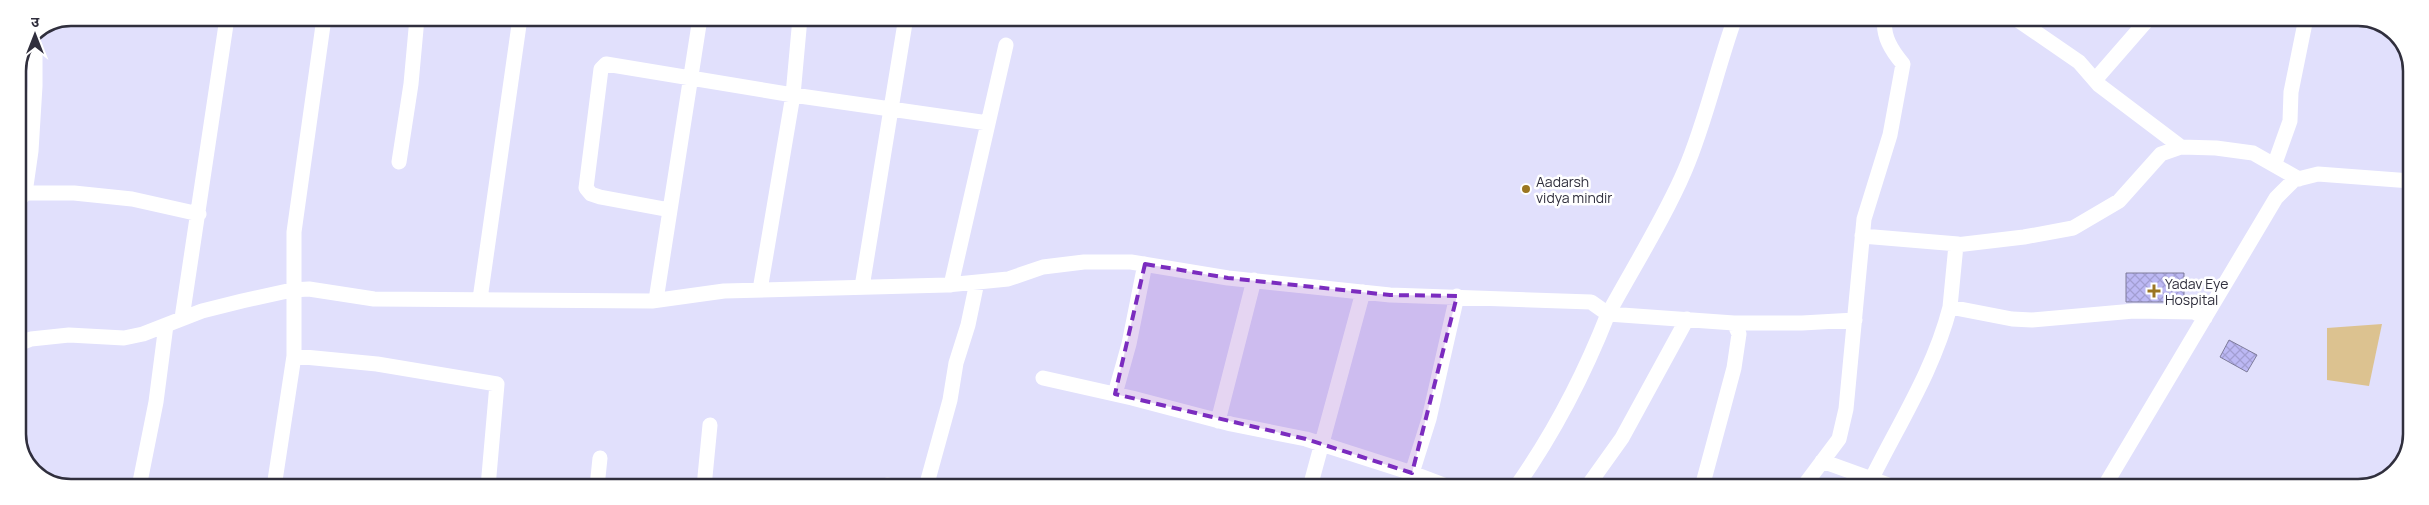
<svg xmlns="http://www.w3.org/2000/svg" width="2429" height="505" font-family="Manrope,'Noto Sans Devanagari',sans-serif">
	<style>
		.green { fill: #dcc290 }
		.building { fill: url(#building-cross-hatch); stroke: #7e7c9b }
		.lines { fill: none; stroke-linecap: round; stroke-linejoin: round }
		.minor { stroke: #fff; stroke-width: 15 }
		.marked { fill: #7b2cbf; fill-opacity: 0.2; stroke: #7b2cbf; stroke-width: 4; stroke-dasharray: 10 6; stroke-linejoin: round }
		.poi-dot { fill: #9b7622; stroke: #fff; stroke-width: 2 }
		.labels { text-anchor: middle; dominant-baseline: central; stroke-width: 5; stroke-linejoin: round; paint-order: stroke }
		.poi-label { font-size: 14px; fill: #302f3d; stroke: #fff; text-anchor: start }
		.rim { fill: none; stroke: #302f3d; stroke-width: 2.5 }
	</style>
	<defs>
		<pattern id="building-cross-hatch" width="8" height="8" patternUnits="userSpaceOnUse" patternTransform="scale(1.25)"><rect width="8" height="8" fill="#bcb8f4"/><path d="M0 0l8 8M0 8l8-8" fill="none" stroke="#a29ed2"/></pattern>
	</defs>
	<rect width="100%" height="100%" fill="#e1e0fc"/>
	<path class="green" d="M2382,324L2369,386L2327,380V328Z"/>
	<path class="building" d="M2126,273H2184V302H2126Z
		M2229,340L2257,355L2247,372L2220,357Z"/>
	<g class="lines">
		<path class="minor" d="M2015,18L2079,62L2099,85L2181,147L2216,148L2253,153L2299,179
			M2095,80L2149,18
			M399,162L411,84L417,18
			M2275,163L2290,121L2291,92L2306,18
			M25,193H74L132,199L199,214
			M18,202L25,193L31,151L35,86V46
			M670,210L600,197L591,194L586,188L601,69L606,64L793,95L988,123
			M1862,236L1958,244
			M951,285L1006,45
			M862,287L905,23
			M760,290L793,95L800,18
			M480,299L520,18
			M656,300L700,18
			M1950,307L1956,245L2024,237L2073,228L2119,201L2161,154L2181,147
			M182,318L227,18
			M1734,323H1802L1855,320
			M18,344L31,339L69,335L124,338L143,334L166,325
			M294,356L377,364L497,384L488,487
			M1043,378L1132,398L1231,424L1306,439L1412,473L1449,487
			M1115,394L1129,344L1145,264
			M1218,421L1254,280
			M1822,461L1894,487
			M1872,478C1901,420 1934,369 1950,307L2012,319L2032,320L2134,311L2194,312L2205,318
			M139,487L156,402L166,325L202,311L242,301L292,290L309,289L374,299L652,301L724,291L947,285L1008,279L1043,267L1084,262H1131L1228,278L1390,295L1591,302L1608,314C1584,375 1554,433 1516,487
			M274,487L294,356V232L324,18
			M597,487L600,458
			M704,487L710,425
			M887,487L888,485L896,487
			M926,487L950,400L956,363L968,325L977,282
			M1310,487L1363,292
			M1415,487L1412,473L1429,419L1457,296
			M1587,487L1622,438L1687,319
			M1702,487L1734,368L1739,334L1734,323L1608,314C1633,268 1665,217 1685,170C1706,121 1717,68 1735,18
			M1803,487L1839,439L1846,409L1864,219L1890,135L1903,64C1892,51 1882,36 1885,18
			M2104,487L2276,198L2294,180L2318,174L2411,181"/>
	</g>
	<path class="marked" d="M1145,264L1228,278L1390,295L1457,296L1412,473L1306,439L1115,394Z"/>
	<g class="poi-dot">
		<circle cx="1526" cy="189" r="5"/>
		<path d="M2151.5 283.5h5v5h5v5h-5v5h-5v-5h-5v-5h5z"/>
	</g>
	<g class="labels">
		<g class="poi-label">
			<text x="1536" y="181">Aadarsh<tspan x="1536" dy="16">vidya mindir</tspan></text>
			<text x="2165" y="283">Yadav Eye<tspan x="2165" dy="16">Hospital</tspan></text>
		</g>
	</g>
	<path d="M0 0H2429V505H0ZM71 26H2358A45 45 0 0 1 2403 71V434A45 45 0 0 1 2358 479H71A45 45 0 0 1 26 434V71A45 45 0 0 1 71 26Z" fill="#fff" fill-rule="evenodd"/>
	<path class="rim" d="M71 26H2358A45 45 0 0 1 2403 71V434A45 45 0 0 1 2358 479H71A45 45 0 0 1 26 434V71A45 45 0 0 1 71 26Z"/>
	<g transform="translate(35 35)" stroke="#ffffff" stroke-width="4" paint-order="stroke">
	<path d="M0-4L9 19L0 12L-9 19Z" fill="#302f3d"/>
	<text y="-8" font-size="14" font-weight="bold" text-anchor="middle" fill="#302f3d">उ</text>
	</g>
</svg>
